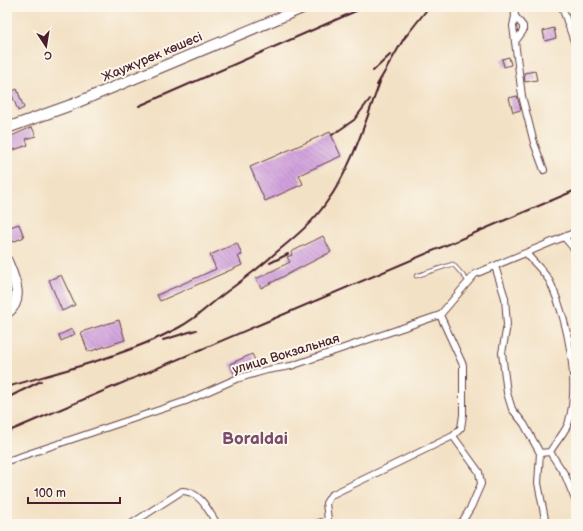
<svg xmlns="http://www.w3.org/2000/svg" width="583" height="531" font-family="'Balsamiq Sans',sans-serif">
	<style>
		.building { fill: url(#building-back-hatch) }
		.lines { fill: none; stroke-linecap: round; stroke-linejoin: round }
		.lane-casing { stroke: #633c42; stroke-width: 4.5 }
		.street-casing { stroke: #633c42; stroke-width: 8 }
		.primary-casing { stroke: #633c42; stroke-width: 12 }
		.lane { stroke: #fff; stroke-width: 3 }
		.street { stroke: #fff; stroke-width: 6 }
		.primary { stroke: #fff; stroke-width: 10 }
		.rail { stroke: #4a1f2b; stroke-width: 2 }
		.labels { text-anchor: middle; dominant-baseline: central; stroke-width: 4; stroke-linejoin: round; paint-order: stroke }
		.street-label { font-size: 13px; fill: #4a1f2b; stroke: #fbf7ec }
		.district-label { font-size: 17px; font-weight: bold; fill: #794c69; stroke: #fbf7ec }
	</style>
	<defs>
		<pattern id="building-back-hatch" width="6" height="6" patternUnits="userSpaceOnUse"><rect width="6" height="6" fill="#d1a1dd"/><path d="M-1 5l2 2M0 0l6 6M5-1l2 2" fill="none" stroke="#ac83b3"/></pattern>
	</defs>
	<rect width="100%" height="100%" fill="#fbf7ec"/>
	<filter id="ink" filterUnits="userSpaceOnUse"><feTurbulence type="fractalNoise" baseFrequency=".025" numOctaves="2"/><feDisplacementMap in="SourceGraphic" scale="8" xChannelSelector="R" yChannelSelector="G"/><feConvolveMatrix kernelMatrix="1 2 1 2 8 2 1 2 1" color-interpolation-filters="sRGB"/></filter>
	<filter id="wash" filterUnits="userSpaceOnUse"><feTurbulence type="fractalNoise" baseFrequency=".012" numOctaves="4" result="noise"/><feDisplacementMap in="SourceGraphic" scale="16" xChannelSelector="R" yChannelSelector="G"/><feGaussianBlur stdDeviation="0.9" result="paint"/><feColorMatrix in="noise" values="0 0 0 0 0 0 0 0 0 0 0 0 0 0 0 0 0 1.4 0 .05"/><feComposite in="paint" operator="in"/></filter>
	<g filter="url(#wash)">
		<rect width="100%" height="100%" fill="#f3e1c5"/>
		<g id="blocks">
			<path class="building" d="M554,28L556,38L545,41L543,31Z
				M509,57L511,65L504,67L502,59Z
				M535,71L537,80L525,82L524,73Z
				M17,89L24,108L18,111L11,92Z
				M517,96L521,110L513,112L509,98Z
				M32,127L36,136L26,139L28,145L8,152L7,138Z
				M330,132L341,156L299,175L303,184L265,201L250,167Z
				M19,224L24,237L13,242L7,228Z
				M323,236L331,252L261,288L256,279L290,262L287,257L292,255L291,252Z
				M237,243L242,255L238,256L242,265L160,301L157,295L216,269L210,255Z
				M61,275L75,305L62,311L49,280Z
				M119,320L125,340L88,352L81,332Z
				M72,329L75,334L61,341L59,335Z
				M252,354L257,364L235,375L230,364Z"/>
		</g>
	</g>
	<g filter="url(#ink)">
		<use href="#blocks" fill-opacity="0" stroke="#633c42" stroke-width="1"/>
		<g class="lines">
			<defs>
				<path id="lane" d="M416,276L453,264L468,281"/>
				<path id="street" d="M514,7L515,16L513,26L522,96L534,143L544,170
					M562,7L576,47
					M515,42L523,31V26L515,16
					M564,237L576,251
					M495,266L505,298L507,325L502,353L507,393L512,409L524,424L540,453L550,452C554,444 568,429 569,421C580,381 568,322 551,284C547,274 533,262 526,253
					M453,436L479,472L481,484L471,507L462,522L457,524
					M550,452L565,475L576,502
					M540,453L538,483L546,524
					M7,461L186,401L236,379L267,370L291,366L440,315L475,274L576,232
					M131,524L182,491C200,491 208,510 217,524
					M315,524L328,520L326,503L331,495L453,436L461,428L463,415V365L440,315"/>
				<path id="primary" d="M7,128L71,105L305,7
					M7,261C14,278 25,300 7,313"/>
			</defs>
			<use href="#lane" class="lane-casing"/>
			<use href="#street" class="street-casing"/>
			<use href="#primary" class="primary-casing"/>
			<use href="#lane" class="lane"/>
			<use href="#street" class="street"/>
			<use href="#primary" class="primary"/>
			<path class="rail" d="M403,40L429,7
				M373,71L391,54
				M377,85L406,35
				M139,106L365,7
				M332,135L354,120L370,99
				M270,263L288,254
				M163,340L196,330
				M7,387C65,370 125,356 178,328C196,319 209,305 225,293C241,281 257,270 272,256C291,240 312,224 326,203C352,168 365,122 380,82
				M7,398L41,381
				M7,432L576,190"/>
		</g>
	</g>
	<g class="labels">
		<g class="street-label">
			<text transform="translate(152 57) rotate(-23)">Жаужүрек көшесі</text>
			<text transform="translate(286 354) rotate(-17)">улица Вокзальная</text>
		</g>
		<g class="district-label">
			<text x="255" y="439">Boraldai</text>
		</g>
	</g>
	<rect width="583" height="531" fill="none" stroke="#fbf7ec" stroke-width="24"/>
	<g transform="translate(46 46) rotate(168)" stroke="#fbf7ec" stroke-width="3" paint-order="stroke">
	<path d="M0-3L7 15L0 10L-7 15Z" fill="#4a1f2b"/>
	<text y="-6" font-size="11" font-weight="bold" text-anchor="middle" fill="#4a1f2b">С</text>
	</g>
	<path d="M28 497v6h92v-6" fill="none" stroke="#4a1f2b" stroke-width="2"/>
	<text x="34" y="497" font-size="12" fill="#4a1f2b" stroke="#fbf7ec" stroke-width="3" paint-order="stroke">100 m</text>
</svg>
